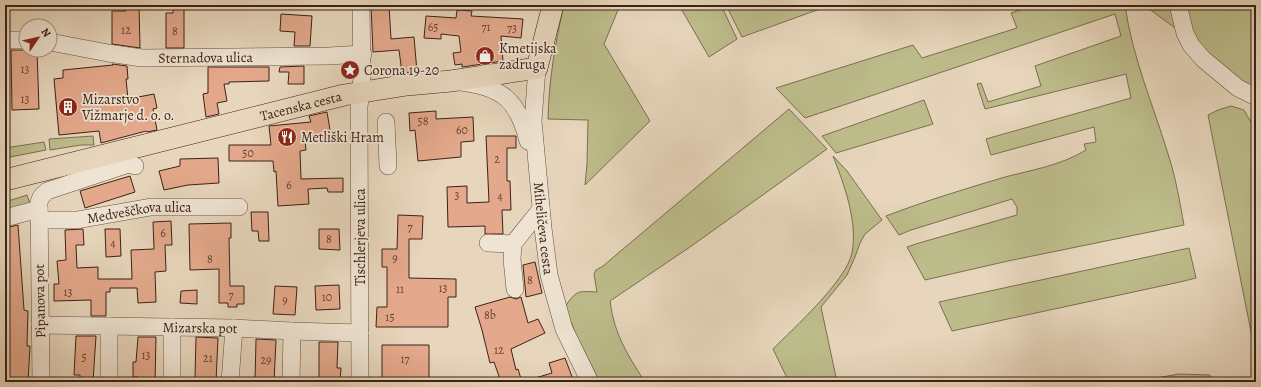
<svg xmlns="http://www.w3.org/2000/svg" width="1261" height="387" font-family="Alegreya,serif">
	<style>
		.green { fill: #bdbc8b; stroke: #7d6e50 }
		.building { fill: #e4a98c; stroke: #3d2116 }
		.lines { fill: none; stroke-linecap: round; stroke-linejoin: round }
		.minor-casing { stroke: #684e40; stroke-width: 18 }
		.major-casing { stroke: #3d2116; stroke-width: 22 }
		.minor { stroke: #efe4d3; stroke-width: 17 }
		.major { stroke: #e7d6bc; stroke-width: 21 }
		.labels { text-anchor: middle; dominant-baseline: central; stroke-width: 3.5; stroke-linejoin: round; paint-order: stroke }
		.number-label { font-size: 12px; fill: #674334 }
		.poi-label { font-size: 14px; fill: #3d2116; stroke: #efe4d3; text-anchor: start }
		.street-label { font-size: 14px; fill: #3d2116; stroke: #efe4d3 }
	</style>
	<rect width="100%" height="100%" fill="#e7d6bc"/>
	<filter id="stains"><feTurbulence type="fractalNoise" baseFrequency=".005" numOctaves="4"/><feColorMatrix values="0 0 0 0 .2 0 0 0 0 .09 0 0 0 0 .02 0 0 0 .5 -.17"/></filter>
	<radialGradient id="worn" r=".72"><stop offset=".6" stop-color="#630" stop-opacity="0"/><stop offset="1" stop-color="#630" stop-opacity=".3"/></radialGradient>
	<path class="green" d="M564,5H620L604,44L650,121L585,185L587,164L588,120L548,119C549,80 555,43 564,5Z
		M679,5H721L737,39L709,57Z
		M726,5H831L742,37Z
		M1035,5H1125C1132,57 1154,107 1169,157C1176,179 1180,203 1184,225L1008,261L925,280L907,247L919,243L1017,215V207L1012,199L911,230L899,235L886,216C925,201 965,189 1005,177C1032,170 1062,165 1086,150L1084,144L1096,142L1094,127L991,155L986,139L1131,98L1126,74L985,109L977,84L981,83L988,102L1041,86L1035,66L1121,36L1115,14L805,118L776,88L913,45L922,58L1017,28L1011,13Z
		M1145,5H1173L1175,28L1148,8Z
		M1180,5H1256V89L1241,81L1194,43Z
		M924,100L933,124L836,153L822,136Z
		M1231,106L1244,110L1256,131V357L1208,115L1218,110Z
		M789,109L827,149L690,247L610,301C614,334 627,354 645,382H600L577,337L565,307C576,290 578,291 597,292L594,274L596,270L603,266Z
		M93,136L94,145H81L50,150L49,139Z
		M44,142L46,150L5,158V148Z
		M833,156L847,171L882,220L865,234L860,243L855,257L847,275L821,307L837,382H789L773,349C794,328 846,281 852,253C858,222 844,184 833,156Z
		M27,195L30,204L5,212V202Z
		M1189,248L1196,278L1180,282L952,331L939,302Z
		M1179,374L1210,375L1212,382H1134Z"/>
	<path class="building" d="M125,5H139L140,48L112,44V11H126Z
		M174,5H184V48H166V13H173Z
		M389,5L391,39L414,37L417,72L402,73L399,50L373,52L371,6Z
		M457,10L472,11L471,16L523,19L521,38L501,36L503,61L462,67V64L455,65L453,53L461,52L459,36L441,34V39L424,38L426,16L456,18Z
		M281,14L312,16L310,46H294L295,32L280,31Z
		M11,50H37L39,109L12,110Z
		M112,64L127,66L128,79H126L128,99L154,94L157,108L153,109L157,130L147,132L146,131L101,143L99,131L59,135L54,79L63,78V70L113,65Z
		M304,66V84H288L289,72H279L280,67Z
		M208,67H269V81L229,82V84H224L227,101L217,103L219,114L206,117L203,94L208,93Z
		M436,111V119L473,117L474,141L461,142V157L418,161L415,130L410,131L409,113Z
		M327,112L331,136L305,141L306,150L300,151L301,179L343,178V192H328L327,188L308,189L309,204L278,206L276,171L274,172L273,161H229V145H271L269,126L311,122L309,116Z
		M486,136H516V148H507V181H510L511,210H502L503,234H485V226L448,227L447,187L467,186V203L489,202Z
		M218,158L219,183L188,185L164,190L159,171L180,166V159Z
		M130,176L135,192L85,208L80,191Z
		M251,212H268L269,241H259L258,231H252Z
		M398,215L423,216L422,239H409V278L456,279V297H448V327H376L377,307H387V267H382V249H397Z
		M171,221L172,245H165L166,271L155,272L156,302L138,303L137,288H110V292H106V316H91V300L54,301V284H59L57,261L66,260L65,230L83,229L84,245H76L77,268L98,267V279H132L131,250L154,249L153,222Z
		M231,223V238H229L230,286H244V304H237V307H228V303H219V269L190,270L189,224Z
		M18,225L24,310L28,311L27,346H30L28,382H7L9,338H5L7,309H8L5,263V228Z
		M105,229H120L121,256L106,257Z
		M319,229H339L340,250L319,249Z
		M535,262L542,293L526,297L523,265Z
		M339,285L340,309L316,310L315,286Z
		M275,286L297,287L295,315L273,314Z
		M197,290V304L180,303L181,291Z
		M510,297L516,299L521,297L528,323L538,319L545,333L511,349L516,370L518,369L522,382H501L494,362L490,363L482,330L475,307Z
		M76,336H96L93,382H80V375H74Z
		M138,337H156L155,382H138V377H133V362H136Z
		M196,337L218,338L216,382H198V378H195Z
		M256,339L276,340L274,382H255Z
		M319,342H338L337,368H341L340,382H319Z
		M382,345H429V382H382Z
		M565,358L574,382H532V379L552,373L549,363Z"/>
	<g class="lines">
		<defs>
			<g id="minor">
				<path d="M1178,5L1185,33L1191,45L1203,59L1238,88L1256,97"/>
				<path d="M5,40H26"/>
				<path id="s1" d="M50,42L108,53L142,58L329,56L363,54"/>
				<path id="s2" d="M537,68L533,121L543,228L549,275L564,329L590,382"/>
				<path d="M461,82C503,87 518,101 528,141"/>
				<path d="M386,122L388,166"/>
				<path d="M5,218L39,209"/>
				<path id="s3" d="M39,220H77L151,207H239"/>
				<path d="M488,243L513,244"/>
				<path d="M515,289L512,259L513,244L541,209"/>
				<path id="s4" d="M40,325L234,328L292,331L360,333"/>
				<path d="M41,382L39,202L41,197L47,191L129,164L135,166"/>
				<path d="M109,382V326"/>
				<path d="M172,382V327"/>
				<path d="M230,382L234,328"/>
				<path d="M291,382L292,331"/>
				<path d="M360,382L359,107L362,78L361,5"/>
			</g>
			<g id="major">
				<path id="s5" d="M5,180L344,95L407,85L451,81L537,68L553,5"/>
			</g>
		</defs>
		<use href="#minor" class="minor-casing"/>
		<use href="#major" class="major-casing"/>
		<use href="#minor" class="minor"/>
		<use href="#major" class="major"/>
	</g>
	<defs>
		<symbol id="shop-disc" viewBox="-11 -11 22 22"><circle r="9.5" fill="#8f2418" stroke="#efe4d3"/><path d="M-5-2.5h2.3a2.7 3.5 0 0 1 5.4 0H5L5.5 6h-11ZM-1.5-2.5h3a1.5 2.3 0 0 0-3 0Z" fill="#fff"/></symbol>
		<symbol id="sight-disc" viewBox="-11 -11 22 22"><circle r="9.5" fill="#8f2418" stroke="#efe4d3"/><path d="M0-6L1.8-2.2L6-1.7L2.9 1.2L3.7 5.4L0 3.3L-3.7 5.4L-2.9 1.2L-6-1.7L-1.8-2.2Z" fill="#fff"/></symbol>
		<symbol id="building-disc" viewBox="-11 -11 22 22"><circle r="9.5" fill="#8f2418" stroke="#efe4d3"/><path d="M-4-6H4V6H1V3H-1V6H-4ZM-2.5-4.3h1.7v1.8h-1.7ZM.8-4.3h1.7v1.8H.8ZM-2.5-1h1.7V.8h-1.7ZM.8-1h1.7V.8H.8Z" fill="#fff"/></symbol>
		<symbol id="restaurant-disc" viewBox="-11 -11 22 22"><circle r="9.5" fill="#8f2418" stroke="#efe4d3"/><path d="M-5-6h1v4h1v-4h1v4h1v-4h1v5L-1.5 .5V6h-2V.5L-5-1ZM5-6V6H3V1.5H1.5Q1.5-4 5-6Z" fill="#fff"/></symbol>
	</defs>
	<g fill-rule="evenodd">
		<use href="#shop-disc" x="474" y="45" width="22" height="22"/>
		<use href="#sight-disc" x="339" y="59" width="22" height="22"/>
		<use href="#building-disc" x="57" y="96" width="22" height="22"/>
		<use href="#restaurant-disc" x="276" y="126" width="22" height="22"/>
	</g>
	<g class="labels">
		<g class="number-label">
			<text x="433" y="27">65</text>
			<text x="486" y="27">71</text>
			<text x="512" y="28">73</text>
			<text x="126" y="30">12</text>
			<text x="175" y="31">8</text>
			<text x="25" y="69">13</text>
			<text x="25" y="99">13</text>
			<text x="423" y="121">58</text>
			<text x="462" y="130">60</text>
			<text x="248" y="153">50</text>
			<text x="497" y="159">2</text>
			<text x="289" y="185">6</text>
			<text x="457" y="195">3</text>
			<text x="500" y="196">4</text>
			<text x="410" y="227">7</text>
			<text x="163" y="233">6</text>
			<text x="329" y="239">8</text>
			<text x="113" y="243">4</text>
			<text x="395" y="258">9</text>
			<text x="210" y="259">8</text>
			<text x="530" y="280">8</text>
			<text x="443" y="288">13</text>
			<text x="400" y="289">11</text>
			<text x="68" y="292">13</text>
			<text x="231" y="295">7</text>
			<text x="327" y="297">10</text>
			<text x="285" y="300">9</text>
			<text x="490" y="315">8b</text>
			<text x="390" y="317">15</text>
			<text x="499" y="350">12</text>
			<text x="146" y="355">13</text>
			<text x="84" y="357">5</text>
			<text x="208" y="358">21</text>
			<text x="405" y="359">17</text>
			<text x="266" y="360">29</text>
		</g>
		<g class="poi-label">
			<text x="499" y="48">Kmetijska<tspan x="499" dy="16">zadruga</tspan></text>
			<text x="364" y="70">Corona 19-20</text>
			<text x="82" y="99">Mizarstvo<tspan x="82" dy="16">Vižmarje d. o. o.</tspan></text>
			<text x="301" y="137">Metliški Hram</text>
		</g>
		<g class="street-label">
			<text stroke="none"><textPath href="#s1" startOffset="157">Sternadova ulica</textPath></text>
			<text stroke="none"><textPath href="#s5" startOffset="305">Tacenska cesta</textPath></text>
			<text stroke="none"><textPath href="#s3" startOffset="101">Medveščkova ulica</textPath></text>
			<text stroke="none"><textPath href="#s2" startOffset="161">Miheličeva cesta</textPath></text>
			<text transform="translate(360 237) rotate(-90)">Tischlerjeva ulica</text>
			<text transform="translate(40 301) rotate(-91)">Pipanova pot</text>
			<text stroke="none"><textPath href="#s4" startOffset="160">Mizarska pot</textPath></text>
		</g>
	</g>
	<rect width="1261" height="387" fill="none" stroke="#e7d6bc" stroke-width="20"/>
	<rect x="6" y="6" width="1249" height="375" fill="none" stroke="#3d2116" stroke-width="2"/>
	<rect x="10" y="10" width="1241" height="367" fill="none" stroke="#3d2116"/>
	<g transform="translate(38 38) rotate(56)"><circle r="19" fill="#efe4d3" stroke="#a89687"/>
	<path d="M0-3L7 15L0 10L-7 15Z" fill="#8f2418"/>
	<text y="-6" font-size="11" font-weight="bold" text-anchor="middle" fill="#3d2116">N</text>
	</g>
	<rect width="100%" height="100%" filter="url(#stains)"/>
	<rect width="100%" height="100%" fill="url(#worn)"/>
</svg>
